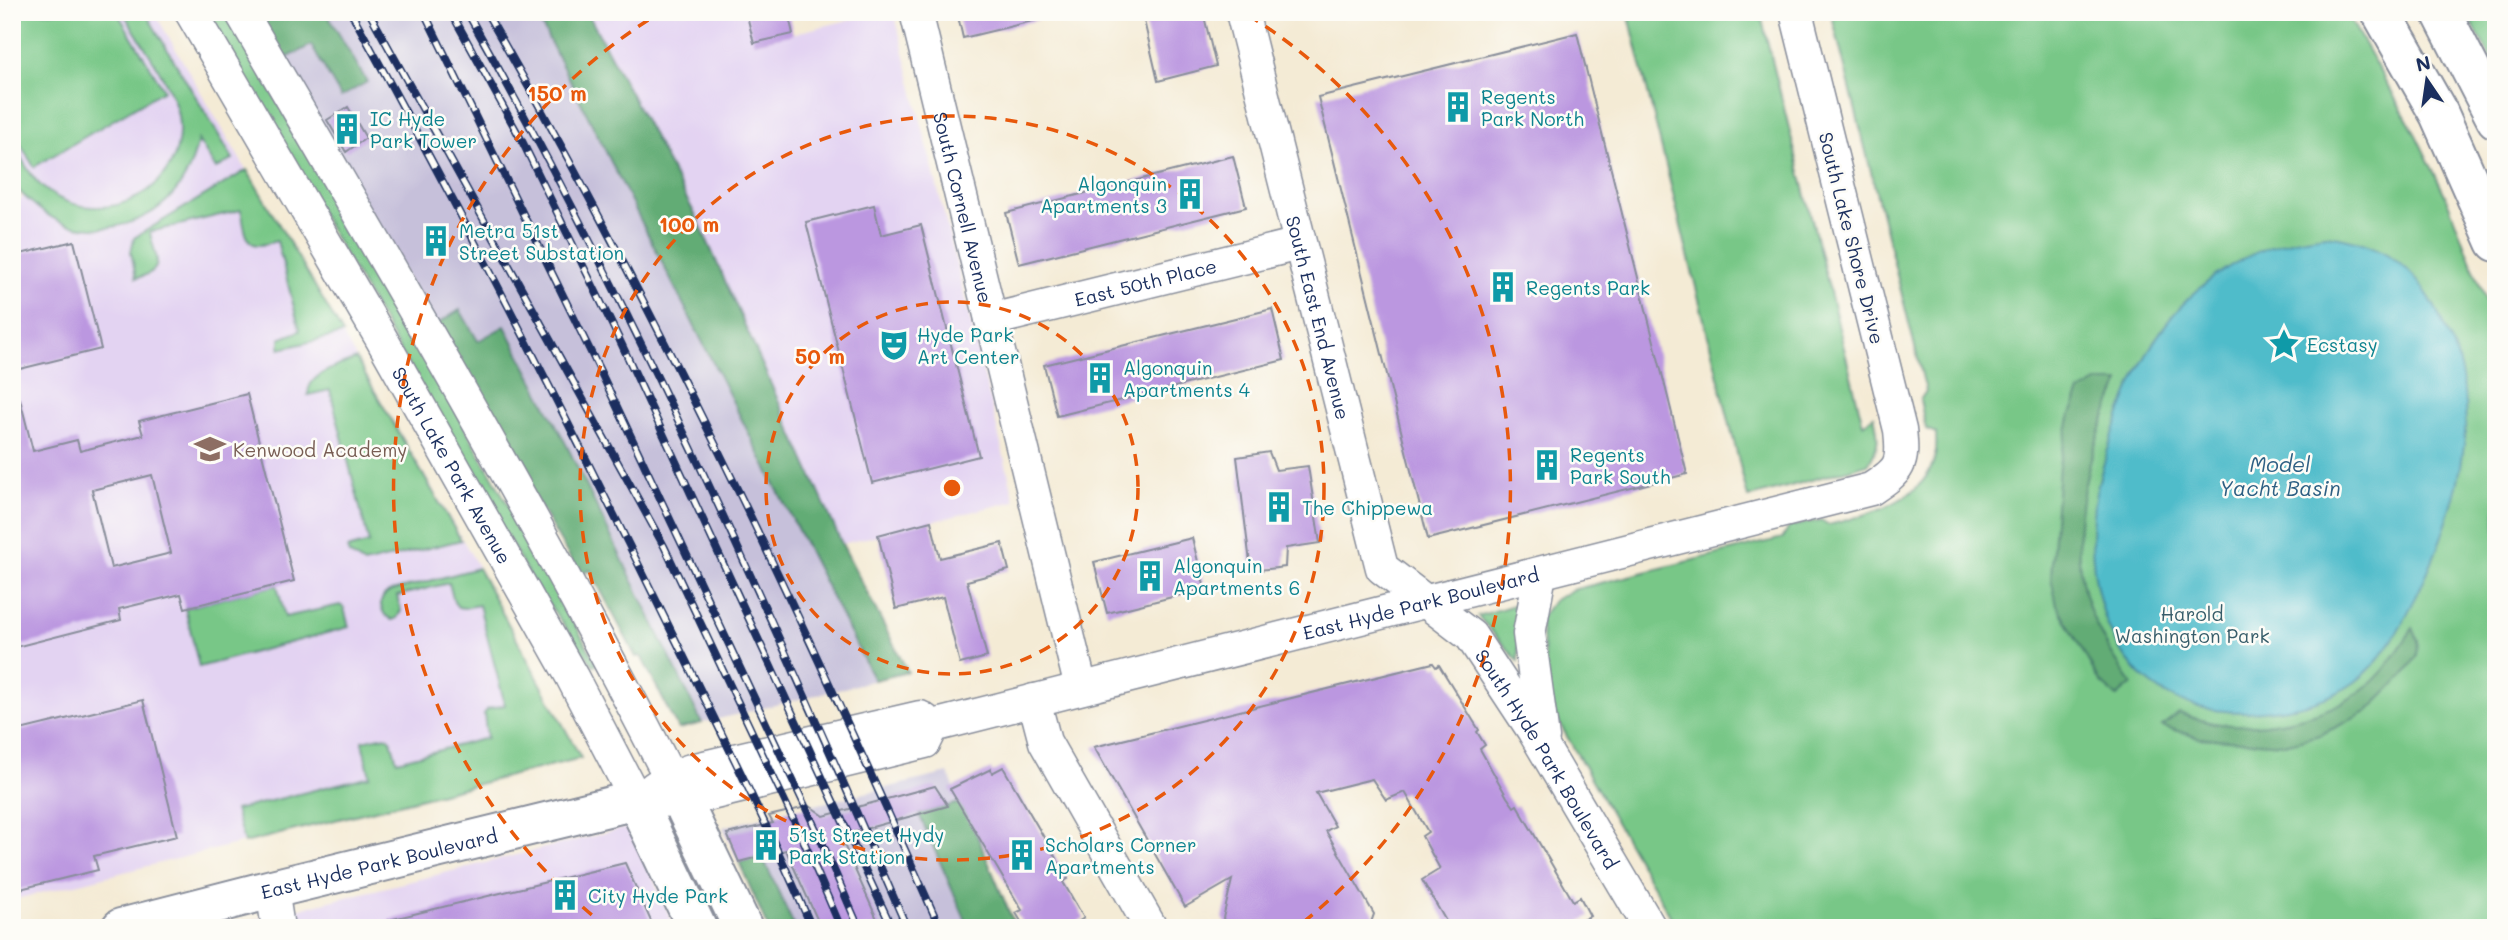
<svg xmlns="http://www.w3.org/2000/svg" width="2508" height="940" font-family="Mali,sans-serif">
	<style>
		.built { fill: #e3d3f2 }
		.industrial { fill: #c6c0da }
		.green { fill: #78c787; stroke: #4a7b72; stroke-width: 2 }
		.forest { fill: #62ac74; stroke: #3e6e69; stroke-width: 2 }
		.water { fill: #50bcca; stroke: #367694; stroke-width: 2 }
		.building { fill: #bb97e0; fill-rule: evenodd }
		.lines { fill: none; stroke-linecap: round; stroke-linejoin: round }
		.minor-casing { stroke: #888d9a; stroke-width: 35 }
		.major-casing { stroke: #888d9a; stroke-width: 42 }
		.highway-casing { stroke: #888d9a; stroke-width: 42 }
		.minor { stroke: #fff; stroke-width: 32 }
		.major { stroke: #fff; stroke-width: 38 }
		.highway { stroke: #fff; stroke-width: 38 }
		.rail-casing { stroke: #1b2f5e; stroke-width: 8 }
		.rail { stroke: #fdfcf7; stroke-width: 5; stroke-dasharray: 16; stroke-linecap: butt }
		.ring { fill: none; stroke: #e8590c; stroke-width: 3.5; stroke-dasharray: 12 9 }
		.labels { text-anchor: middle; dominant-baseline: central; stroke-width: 5; stroke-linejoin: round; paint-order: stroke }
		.culture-label { font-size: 19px; fill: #0d838f; stroke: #fdfcf7; text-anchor: start }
		.street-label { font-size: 19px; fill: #1b2f5e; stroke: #fdfcf7 }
		.education-label { font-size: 19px; fill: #785e54; stroke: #fdfcf7; text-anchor: start }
		.park-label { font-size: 19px; fill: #375d6a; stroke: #fdfcf7 }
		.water-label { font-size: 21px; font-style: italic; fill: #2e6084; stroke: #fdfcf7 }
		.centre { fill: #e8590c; stroke: #fdfcf7; stroke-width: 3.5 }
		.ring-label { font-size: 21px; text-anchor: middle; font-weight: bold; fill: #e8590c; stroke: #fdfcf7; stroke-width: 5; stroke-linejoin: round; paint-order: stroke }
	</style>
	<rect width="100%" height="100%" fill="#fdfcf7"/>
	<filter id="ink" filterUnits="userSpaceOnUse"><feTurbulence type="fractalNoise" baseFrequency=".0143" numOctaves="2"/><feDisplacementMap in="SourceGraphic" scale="14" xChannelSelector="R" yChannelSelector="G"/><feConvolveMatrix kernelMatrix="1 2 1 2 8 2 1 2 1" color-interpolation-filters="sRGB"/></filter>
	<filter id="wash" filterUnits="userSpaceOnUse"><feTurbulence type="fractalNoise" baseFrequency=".00686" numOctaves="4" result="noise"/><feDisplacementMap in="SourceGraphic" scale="28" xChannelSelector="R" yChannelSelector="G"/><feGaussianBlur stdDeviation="1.57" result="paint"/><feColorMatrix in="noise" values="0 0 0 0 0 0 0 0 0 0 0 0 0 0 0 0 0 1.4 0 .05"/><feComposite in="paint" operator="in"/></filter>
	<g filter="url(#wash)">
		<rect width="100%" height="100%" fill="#f4ebd5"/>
		<path class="built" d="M12,12H154L479,568L581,758L12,900V204L23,198L12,179Z
			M587,12H746L755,43L881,12H894L1015,501L842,544L698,220Z
			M630,827L675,928H221Z"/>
		<path class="industrial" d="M257,12H586L698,220L842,544L908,672L678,729L529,433L459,310L434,326Z
			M948,773L1016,928H768L723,827Z"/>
		<path class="green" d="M12,12H117L164,90L34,167L12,130Z
			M123,12H145L233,159L216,169L198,140C194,159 188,177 174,193C142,232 77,241 38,208C29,200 16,191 13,180C9,169 12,153 12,142C22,158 31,179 46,190C103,233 190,190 178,116C173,85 139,40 123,12Z
			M205,12H226L434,372L597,664L594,666L536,587Z
			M1628,12H1760L1863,424L1874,416C1879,436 1880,447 1868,464L1748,498Z
			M1831,12H2346L2416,135L2446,197L2496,327V928H1677L1557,719L1550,703L1540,619L1553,601L1572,590L1783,538L1789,527L1821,520L1829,525C1866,515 1926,501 1935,456C1937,449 1936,440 1936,433L1926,429L1920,400L1926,391Z
			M2466,12H2496V68Z
			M247,170L343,334L280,349V339L300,331L277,241C272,242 265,245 259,245C244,246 244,221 241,210L150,232C154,257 169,270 136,278L131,252L134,238Z
			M356,359L461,540L364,564L349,554L347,549L369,543L330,390L308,395C307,373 340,366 356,359Z
			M478,568L581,758L244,843L235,810L370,776L362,741L385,736L391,740L397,761L487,738L484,714L488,709L505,705L479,605L464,608L458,607L454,602L449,583L397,596L401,611L397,618L392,620L385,615C378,604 380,596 392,591Z
			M277,585L285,617L340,605L344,608L349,627L199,667L185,608Z
			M1520,603L1518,661L1478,616Z"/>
		<path class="forest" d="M257,12H326L367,82L341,97L311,45L285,59Z
			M535,12H587L698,220L842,544L908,672L874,680Z
			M460,310L478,341L505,326L566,444L702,723L678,729L641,656L636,657L590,570L580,575L434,326Z
			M2097,382H2120C2091,446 2066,524 2085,594C2094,628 2112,656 2132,684L2117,697L2100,682L2057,605L2051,578L2059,465L2071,414L2080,392Z
			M2413,628L2418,640L2417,656L2403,676L2367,712L2320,735L2285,744L2199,738L2162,726L2178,713C2188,716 2199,720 2209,722C2257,732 2327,718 2365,688C2385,673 2399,649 2413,628Z
			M963,802L1016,928H969L919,814Z
			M762,856L795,928H768L739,862Z"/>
		<path class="water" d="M2326,235C2382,242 2415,265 2440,317C2446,330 2454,345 2458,360C2480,437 2450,526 2417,595C2401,626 2384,661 2355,682C2324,704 2282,711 2246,712C2211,712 2179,706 2151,684C2099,644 2087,566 2094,505C2096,487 2102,470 2107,453C2124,398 2146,340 2188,299C2227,261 2272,240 2326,235Z"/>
		<g id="blocks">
			<path class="building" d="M746,12H788L793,34L754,43Z
				M957,12H1036L1037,20L963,38Z
				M1142,12H1203L1216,66L1158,81Z
				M1577,33L1687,474L1428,539L1318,97Z
				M348,107L366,138L346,152L327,120Z
				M1233,156L1246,207L1019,264L1006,213Z
				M874,205L881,235L921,225L979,456L872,483L806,222Z
				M74,241L101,349L12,371V256Z
				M1272,309L1284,360L1057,416L1044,365Z
				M247,394L294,581L185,608L181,594L119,609L121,620L12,648V400L20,399L33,451L77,440L80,451L143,435L139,421ZM152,475L171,553L111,568L92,490Z
				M1269,452L1276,470L1308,466L1320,543L1286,548L1285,567L1251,571L1237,457Z
				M931,521L940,558L1002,543L1009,570L967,581L987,657L960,664L943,597L896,609L878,535Z
				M1192,538L1205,589L1107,613L1094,562Z
				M1433,663L1436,667L1439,665L1479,730L1477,732L1485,745L1480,749L1507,797L1514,807L1517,805L1573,901L1580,897L1590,916L1568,928H1450L1422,880L1440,869L1422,836L1428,832L1405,792L1386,800L1372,779L1316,793L1335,826L1326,831L1374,914L1369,928H1229L1223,918L1232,880L1185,907L1094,747Z
				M143,700L177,836L94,856L98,870L12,891V732Z
				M1003,767L1068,879L1063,882L1084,918L1068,928H1025L1016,913L1022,910L950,789L991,769L992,773Z
				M935,786L948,806L840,836L881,928H821L786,850L739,862L727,834L773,823L769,816L810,806L824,816Z
				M625,863L654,928H390L389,920Z"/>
		</g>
	</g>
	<g filter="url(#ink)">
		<use href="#blocks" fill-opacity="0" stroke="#888d9a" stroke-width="2"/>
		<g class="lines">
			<defs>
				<g id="minor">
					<path id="s1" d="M191,12L381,338L572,677L636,800"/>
					<path d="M241,12C393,272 546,532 682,801"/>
					<path id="s2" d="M916,12L1081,688"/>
					<path id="s3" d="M1242,12L1382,568L1471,636L1533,730L1650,928"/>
					<path id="s4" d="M991,320L1299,244"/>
					<path d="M1540,574L1529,634L1543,738"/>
					<path d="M1034,700L1045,742L1151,928"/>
					<path d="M654,788L670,777L691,770L920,717L933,726"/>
					<path id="s5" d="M636,800L682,801L925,742L933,726L1871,489C1900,470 1904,465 1900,430L1796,12"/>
					<path d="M272,889L278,928"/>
				</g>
				<g id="major">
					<path d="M682,801L743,928"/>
					<path id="s6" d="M121,928L272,889L636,800L697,928"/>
				</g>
				<path id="highway" d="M2381,12L2439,114L2496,242
					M2441,12L2496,119"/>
			</defs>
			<use href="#minor" class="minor-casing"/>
			<use href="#major" class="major-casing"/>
			<use href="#highway" class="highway-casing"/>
			<use href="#minor" class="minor"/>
			<use href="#major" class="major"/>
			<use href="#highway" class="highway"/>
			<defs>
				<path id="rail" d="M351,12C457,204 557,398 653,594C707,704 763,814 812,928
					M369,12L664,546L805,844L841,928
					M424,12L603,377L821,840L859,928
					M451,12L522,141L622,345L892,928
					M467,12C634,307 772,618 907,928
					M486,12C657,308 801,616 940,928"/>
			</defs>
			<use href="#rail" class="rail-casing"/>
			<use href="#rail" class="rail"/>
		</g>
	</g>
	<g class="ring">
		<circle cx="952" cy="488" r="186"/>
		<circle cx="952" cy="488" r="372"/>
		<path d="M608 928A558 558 0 0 1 656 15M1248 15A558 558 0 0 1 1296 928"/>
	</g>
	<defs>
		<symbol id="building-bare" viewBox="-9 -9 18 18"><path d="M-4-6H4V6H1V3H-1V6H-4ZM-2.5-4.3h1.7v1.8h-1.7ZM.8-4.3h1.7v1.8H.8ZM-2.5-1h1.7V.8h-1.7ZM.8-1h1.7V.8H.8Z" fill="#0f9aa8" stroke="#fdfcf7" stroke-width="2.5" paint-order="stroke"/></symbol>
		<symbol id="sight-bare" viewBox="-9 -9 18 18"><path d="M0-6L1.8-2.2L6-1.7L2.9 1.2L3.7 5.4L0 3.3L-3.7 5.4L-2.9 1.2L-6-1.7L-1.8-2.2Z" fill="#0f9aa8" stroke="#fdfcf7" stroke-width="2.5" paint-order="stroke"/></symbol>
		<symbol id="theatre-bare" viewBox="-9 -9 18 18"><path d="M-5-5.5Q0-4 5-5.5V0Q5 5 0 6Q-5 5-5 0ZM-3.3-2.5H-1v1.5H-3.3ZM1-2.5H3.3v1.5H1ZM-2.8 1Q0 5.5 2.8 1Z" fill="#0f9aa8" stroke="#fdfcf7" stroke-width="2.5" paint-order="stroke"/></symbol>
		<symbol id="school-bare" viewBox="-9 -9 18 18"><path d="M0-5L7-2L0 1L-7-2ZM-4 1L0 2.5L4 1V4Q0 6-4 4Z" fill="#8d6e63" stroke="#fdfcf7" stroke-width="2.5" paint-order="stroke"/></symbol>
	</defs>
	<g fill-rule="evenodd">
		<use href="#building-bare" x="1436" y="85" width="44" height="44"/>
		<use href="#building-bare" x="325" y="107" width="44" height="44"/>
		<use href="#building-bare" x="1168" y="172" width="44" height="44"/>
		<use href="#building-bare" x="414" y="219" width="44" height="44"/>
		<use href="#building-bare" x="1481" y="265" width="44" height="44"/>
		<use href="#sight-bare" x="2262" y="322" width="44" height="44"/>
		<use href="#theatre-bare" x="872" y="323" width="44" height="44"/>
		<use href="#building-bare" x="1078" y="356" width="44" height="44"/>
		<use href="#school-bare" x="188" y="427" width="44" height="44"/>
		<use href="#building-bare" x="1525" y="443" width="44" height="44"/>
		<use href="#building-bare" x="1257" y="485" width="44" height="44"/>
		<use href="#building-bare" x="1128" y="554" width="44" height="44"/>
		<use href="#building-bare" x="744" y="823" width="44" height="44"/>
		<use href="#building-bare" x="1000" y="833" width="44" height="44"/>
		<use href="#building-bare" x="543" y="873" width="44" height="44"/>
	</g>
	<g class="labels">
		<g class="culture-label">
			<text x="1481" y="96">Regents<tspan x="1481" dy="22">Park North</tspan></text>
			<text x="370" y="118">IC Hyde<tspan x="370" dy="22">Park Tower</tspan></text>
			<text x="1167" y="183" text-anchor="end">Algonquin<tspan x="1167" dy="22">Apartments 3</tspan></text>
			<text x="459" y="230">Metra 51st<tspan x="459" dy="22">Street Substation</tspan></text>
			<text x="1526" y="287">Regents Park</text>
			<text x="917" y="334">Hyde Park<tspan x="917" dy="22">Art Center</tspan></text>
			<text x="2307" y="344">Ecstasy</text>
			<text x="1123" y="367">Algonquin<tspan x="1123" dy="22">Apartments 4</tspan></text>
			<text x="1570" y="454">Regents<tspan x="1570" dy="22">Park South</tspan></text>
			<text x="1302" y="507">The Chippewa</text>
			<text x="1173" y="565">Algonquin<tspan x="1173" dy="22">Apartments 6</tspan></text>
			<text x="789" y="834">51st Street Hydy<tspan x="789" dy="22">Park Station</tspan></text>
			<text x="1045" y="844">Scholars Corner<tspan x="1045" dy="22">Apartments</tspan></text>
			<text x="588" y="895">City Hyde Park</text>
		</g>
		<g class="street-label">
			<text stroke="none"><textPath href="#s2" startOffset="201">South Cornell Avenue</textPath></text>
			<text transform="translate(1852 238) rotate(76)">South Lake Shore Drive</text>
			<text stroke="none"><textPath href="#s4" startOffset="159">East 50th Place</textPath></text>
			<text stroke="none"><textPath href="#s3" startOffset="315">South East End Avenue</textPath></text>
			<text stroke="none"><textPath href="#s1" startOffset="523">South Lake Park Avenue</textPath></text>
			<text stroke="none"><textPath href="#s5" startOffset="817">East Hyde Park Boulevard</textPath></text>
			<text stroke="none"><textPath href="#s3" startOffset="830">South Hyde Park Boulevard</textPath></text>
			<text stroke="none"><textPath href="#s6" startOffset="266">East Hyde Park Boulevard</textPath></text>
		</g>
		<g class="education-label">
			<text x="233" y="449">Kenwood Academy</text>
		</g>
		<g class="park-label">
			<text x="2192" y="613">Harold<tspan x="2192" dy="22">Washington Park</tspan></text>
		</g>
		<g class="water-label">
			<text x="2280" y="463">Model<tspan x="2280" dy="24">Yacht Basin</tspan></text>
		</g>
	</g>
	<circle cx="952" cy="488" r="10" class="centre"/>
	<g class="ring-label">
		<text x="557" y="101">150 m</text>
		<text x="689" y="232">100 m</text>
		<text x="820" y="364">50 m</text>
	</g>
	<rect width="2508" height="940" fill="none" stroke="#fdfcf7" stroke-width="42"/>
	<g transform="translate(2427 80) rotate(347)" stroke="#fdfcf7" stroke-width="5" paint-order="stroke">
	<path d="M0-5L12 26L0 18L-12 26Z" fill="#1b2f5e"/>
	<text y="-10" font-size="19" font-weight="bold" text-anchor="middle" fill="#1b2f5e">N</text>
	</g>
</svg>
